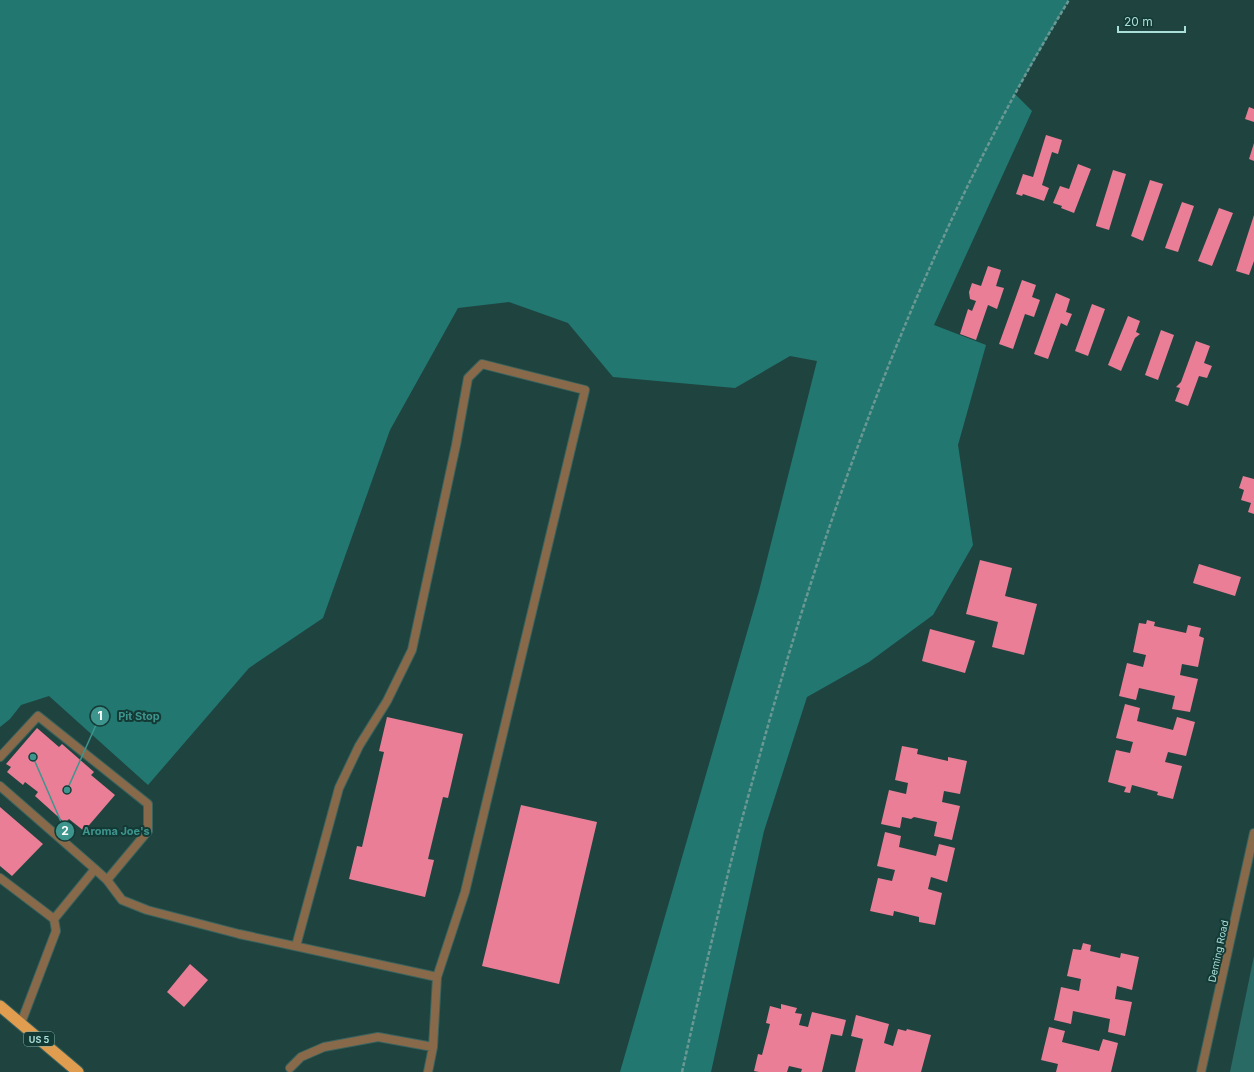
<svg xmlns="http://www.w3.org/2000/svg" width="1254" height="1072" font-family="Inter,sans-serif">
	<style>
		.green { fill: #2a6a64 }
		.forest { fill: #227870 }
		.building { fill: #e97e96 }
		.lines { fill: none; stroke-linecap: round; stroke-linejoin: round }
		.service-casing { stroke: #3b635e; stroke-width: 10 }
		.tertiary-casing { stroke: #3b635e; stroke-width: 10 }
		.trunk-casing { stroke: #3b635e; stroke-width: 13 }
		.path { stroke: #6b9893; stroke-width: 2.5; stroke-dasharray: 4 2; stroke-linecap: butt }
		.service { stroke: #886a4a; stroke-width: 8 }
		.tertiary { stroke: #886a4a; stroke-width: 8 }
		.trunk { stroke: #e09c4f; stroke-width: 11 }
		.labels { text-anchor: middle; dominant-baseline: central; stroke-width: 4; stroke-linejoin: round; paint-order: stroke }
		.shield { fill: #143a36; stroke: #7dada7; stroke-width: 1 }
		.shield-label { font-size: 9px; font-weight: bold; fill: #aaded8 }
		.street-label { font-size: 10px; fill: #aaded8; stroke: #143a36 }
		.leader { fill: none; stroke: #3e958e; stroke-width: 1.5 }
		.callout-dot { fill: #3e958e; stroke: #143a36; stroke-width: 1.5 }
		.mark-label { font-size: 12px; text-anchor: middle; font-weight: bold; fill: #fff }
		.callout-label { font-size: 11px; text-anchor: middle; font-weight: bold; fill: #3e958e; stroke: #143a36; stroke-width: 4; stroke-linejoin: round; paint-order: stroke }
	</style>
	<rect width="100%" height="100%" fill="#1f4440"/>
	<path class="green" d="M1254,956V1072H1230Z"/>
	<path class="forest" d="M0,0H1069L1015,94L1032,111L934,325L986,345L958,445L973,545L933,615L869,662L807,697L764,831L711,1072H620L759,591L817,361L790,356L735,388L613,377L568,323L509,302L458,308L390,430L323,618L249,668L148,785L49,696L21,705L10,719L0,727Z"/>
	<path class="building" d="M1249,107L1254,109V122L1245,119Z
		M1046,135L1062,140L1058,154L1052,152L1042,185L1049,188L1044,201L1023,194L1022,196L1016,194L1023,174L1033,177Z
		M1254,143V161L1249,159Z
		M1078,164L1091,169L1074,213L1061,208L1062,206L1053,203L1060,186L1069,189Z
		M1113,170L1126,174L1109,230L1096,226V225Z
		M1150,180L1163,184L1143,241L1131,236Z
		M1182,202L1194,206L1178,252L1165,248Z
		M1219,208L1233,213L1212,266L1198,261Z
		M1254,215V261L1249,275L1236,271Z
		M988,266L1001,270L996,286L1004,288L997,309L988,305L976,340L960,334L968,309L972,311L976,301L970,299L969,292L972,283L981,286Z
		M1022,280L1036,285L1032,297L1040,300L1034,317L1025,314L1013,349L999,344Z
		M1056,293L1070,299L1066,312L1072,314L1067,326L1061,323L1048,359L1034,354Z
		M1092,304L1105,309L1088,356L1075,351Z
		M1128,316L1140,321L1136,332L1140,334L1135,338L1121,371L1108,365Z
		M1161,330L1174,335L1158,380L1145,375Z
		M1196,341L1210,346L1204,363L1212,366L1207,378L1199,376L1188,406L1175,401L1180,388L1176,387L1181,382Z
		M1243,476L1254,479V514L1248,512L1251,503L1241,500L1244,490L1239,488Z
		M980,560L1012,568L1005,596L1037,604L1024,655L992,647L998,622L966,614Z
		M1199,564L1241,577L1235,596L1193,583Z
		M1147,620L1155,622L1154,626L1186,633L1188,625L1201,628L1199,636L1204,638L1198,667L1182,664L1180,675L1198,679L1190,712L1172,709L1175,696L1139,688L1136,700L1119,696L1127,663L1143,667L1146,655L1133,652L1139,623L1146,624Z
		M930,629L975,641L965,673L922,661Z
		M1125,704L1140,708L1137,721L1173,730L1177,717L1195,722L1186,756L1168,752L1165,762L1182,766L1173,799L1157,795L1158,792L1132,785L1130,793L1124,792L1126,787L1108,782L1116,750L1130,753L1133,742L1116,738Z
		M387,717L463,734L448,798L443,797L428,859L434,860L425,897L349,879L357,846L362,847L384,752L379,751Z
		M37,728L59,747L62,744L94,772L91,775L115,795L84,831L69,819L65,823L35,796L38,792L25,782L23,785L7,772L11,767L6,764Z
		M902,746L918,749L917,754L948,761V757L967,761L960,794L944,791L942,802L960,806L952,840L934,836L937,822L914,817L911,819L902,817L900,828L881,824L889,790L906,794L908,783L895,780Z
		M521,805L597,822L559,984L482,966Z
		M0,807L43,844L12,876L0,866Z
		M885,832L901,836L899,847L936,856L939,844L955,848L947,882L931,877L928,889L942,893L935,925L919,922V917L894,911L893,916L870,911L878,878L892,881L895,870L877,866Z
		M1083,943L1091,945L1090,951L1120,958L1121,953L1139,957L1132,990L1117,986L1115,999L1132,1002L1125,1036L1108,1032L1110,1019L1073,1011L1071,1024L1054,1020L1061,987L1079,991L1081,979L1067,976L1073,949L1081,950Z
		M190,964L208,980L184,1007L167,992Z
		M781,1004L797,1008L795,1013L802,1014L799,1025L808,1027L812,1012L846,1020L842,1036L831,1034L822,1072H801L802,1069L789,1066L787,1072H759L754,1071L758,1054L762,1055L770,1024L766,1023L770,1006L781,1009Z
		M856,1015L889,1024L884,1043L893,1046L898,1029L906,1031L907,1029L931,1035L921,1072H855L863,1039L851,1036Z
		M1049,1027L1065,1031L1062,1042L1099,1051L1103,1039L1118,1043L1111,1072H1056L1058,1064L1041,1060Z"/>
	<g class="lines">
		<defs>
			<path id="service" d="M0,757L38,716L148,804V831L107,880
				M0,786L95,869L54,919
				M95,869L107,880L122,900L147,910L239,934L437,977L433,1047L378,1037L324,1047L301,1057L290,1068
				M0,878L54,919L56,931L21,1023
				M296,946L339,788L359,746L387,701L412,650L456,445L468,378L482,364L585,390L465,892L437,977
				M428,1072L433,1047"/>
			<path id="tertiary" d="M1201,1072L1254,833"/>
			<path id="trunk" d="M0,1006L78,1072"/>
		</defs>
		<use href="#service" class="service-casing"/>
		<use href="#tertiary" class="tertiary-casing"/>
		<use href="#trunk" class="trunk-casing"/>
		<path class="path" d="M682,1072C705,969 728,866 757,765C830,499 925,236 1069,0"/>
		<use href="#service" class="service"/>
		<use href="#tertiary" class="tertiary"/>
		<use href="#trunk" class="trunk"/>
	</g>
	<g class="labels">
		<rect class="shield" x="24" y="1032" width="30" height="14" rx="3"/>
		<g class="shield-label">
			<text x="39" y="1039">US 5</text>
		</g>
		<g class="street-label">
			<text transform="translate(1218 951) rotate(-78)">Deming Road</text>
		</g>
	</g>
	<path class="leader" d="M67 790L100 716M33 757L65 831"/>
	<g class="callout-dot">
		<circle cx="67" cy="790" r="4"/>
		<circle cx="33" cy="757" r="4"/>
		<circle cx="100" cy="716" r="10"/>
		<circle cx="65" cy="831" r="10"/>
	</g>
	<g class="mark-label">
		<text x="100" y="720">1</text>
		<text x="65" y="835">2</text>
	</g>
	<g class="callout-label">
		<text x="139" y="720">Pit Stop</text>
		<text x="116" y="835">Aroma Joe's</text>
	</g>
	<path d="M1118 26v6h67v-6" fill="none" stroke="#aaded8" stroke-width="2"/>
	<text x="1124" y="26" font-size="12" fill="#aaded8" stroke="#143a36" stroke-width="3" paint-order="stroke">20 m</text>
</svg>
